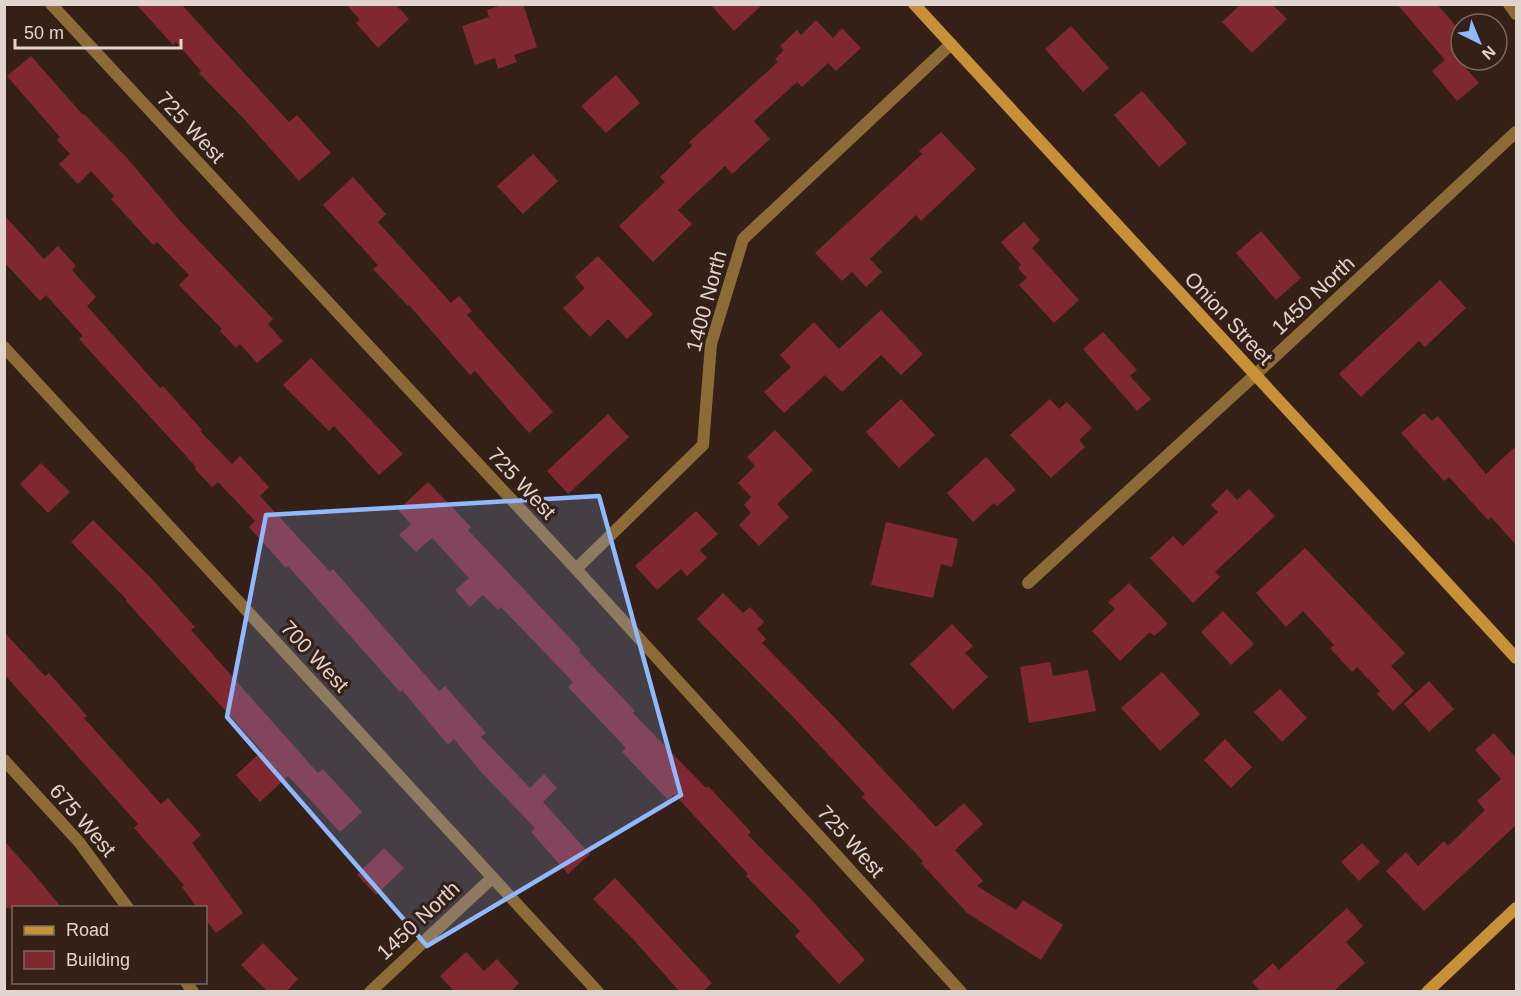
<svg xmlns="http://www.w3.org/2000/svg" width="1521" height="996" font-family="Arial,sans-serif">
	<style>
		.building { fill: #802832 }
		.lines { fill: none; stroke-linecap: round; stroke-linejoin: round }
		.street { stroke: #8d6b37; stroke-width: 12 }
		.secondary { stroke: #c89138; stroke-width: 12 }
		.marked { fill: #8fb8fd; fill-opacity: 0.2; stroke: #8fb8fd; stroke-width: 4.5; stroke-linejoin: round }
		.labels { text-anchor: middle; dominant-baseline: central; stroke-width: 6; stroke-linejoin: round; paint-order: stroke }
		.street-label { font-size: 21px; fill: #e1d4ce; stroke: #342017 }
	</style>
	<rect width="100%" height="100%" fill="#342017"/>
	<path class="building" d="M136,4H181L289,122L297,115L331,153L299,181L245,120L199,73L201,71L176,42L173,45Z
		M346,4H395L409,19L378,48L356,23L360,20Z
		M505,4H523L537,47L514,55L517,62L498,69L495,58L475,65L462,26L489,17L487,10Z
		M710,4H763L734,31Z
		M1241,4H1272L1287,19L1252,53L1222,22Z
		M1397,4H1437L1461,32V62L1479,83L1457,101L1432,71L1445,60Z
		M816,20L833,38L842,28L861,48L836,71L828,63L802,87L797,82L754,121L770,139L732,174L725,166L678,210L692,224L653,262L619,226L665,182L660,177L692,146L689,142L778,62L775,59L784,50L780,46L797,30L801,35Z
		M1071,26L1109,68L1083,92L1045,49Z
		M31,56L83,115L84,114L128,159L180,221L273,319L268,324L283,341L257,363L240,344L236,348L220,331L222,329L179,285L189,275L157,242L153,245L111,199L114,196L91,171L78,184L59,164L70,154L57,140L60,137L7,76Z
		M616,75L640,103L606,133L581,106Z
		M1142,91L1187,143L1159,167L1114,115Z
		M941,132L976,169L921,221L916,215L870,259L882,272L866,287L852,272L842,281L815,253L922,154L919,151Z
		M533,154L558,181L523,214L497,186Z
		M353,177L386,214L378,222L451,303L459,296L472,311L467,315L553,412L529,433L475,371L470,375L409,305L408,306L373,269L378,265L323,205Z
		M4,215L44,259L58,246L76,266L72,270L96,297L87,306L160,388L163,386L202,430L200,431L232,464L240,456L269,487L260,496L330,572L333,569L439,691L445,686L486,733L481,737L530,788L544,774L557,788L543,802L590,854L568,874L531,832L535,828L480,771L454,739L448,745L402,690L400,692L288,566L286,568L249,527L255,521L218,482L212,487L195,469L196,467L79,339L83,336L46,295L40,301L4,262Z
		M1024,222L1040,240L1032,248L1079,300L1054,323L1019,285L1027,278L1018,268L1021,265L1001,242Z
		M1261,231L1301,278L1276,300L1236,253Z
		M598,256L653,314L627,339L608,319L590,337L563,308L585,288L575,277Z
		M1440,280L1466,308L1425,347L1419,341L1361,397L1339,374Z
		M881,310L923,354L901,375L881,355L842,392L825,375L784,413L764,392L791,367L780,355L814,322L839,349Z
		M1103,332L1137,370L1130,376L1151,399L1137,411L1083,349Z
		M311,358L403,454L379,475L334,426L329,431L283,385Z
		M901,399L935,435L899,468L866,432Z
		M1050,399L1059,409L1067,402L1092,428L1079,440L1085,447L1051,478L1010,435Z
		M1424,413L1432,421L1438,416L1486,474L1516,446V545L1491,517L1488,520L1449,477L1444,481L1401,433Z
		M608,414L629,437L568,494L547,471Z
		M775,430L813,470L777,504L789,517L759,546L739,525L751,513L744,505L751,497L738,483L755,466L747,457Z
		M986,457L1016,490L997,506L994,503L973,522L947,493Z
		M41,463L70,492L48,513L20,484Z
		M428,482L471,527L468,530L581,650L579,652L635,711L633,713L706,788L708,786L751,832L748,835L808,896L865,960L839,984L795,936L800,931L746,876L748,874L674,794L668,800L622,752L626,748L568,687L573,682L501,607L498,610L483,595L470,607L455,590L469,578L432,538L416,552L399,535L411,524L398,510Z
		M1227,489L1237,500L1249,489L1275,516L1215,572L1220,577L1193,603L1150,558L1173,536L1183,546L1218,512L1211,505Z
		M696,511L718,534L700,550L707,558L687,576L681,569L657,590L635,566Z
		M93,520L151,578L195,627L191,630L318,773L323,769L362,812L340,832L288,776L260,802L236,775L262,751L126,601L127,600L71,542Z
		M886,522L958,539L952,567L941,564L933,598L871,585Z
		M1305,548L1405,653L1391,666L1414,691L1393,711L1377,694L1380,691L1357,667L1352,672L1330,648L1334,645L1303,611L1286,627L1256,593Z
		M1129,583L1168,624L1154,636L1150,632L1120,661L1092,631L1115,609L1108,602Z
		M723,593L743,613L750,607L764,622L757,629L766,639L762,643L835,718L936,827L964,803L983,824L955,850L983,881L977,886L1016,910L1023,900L1063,925L1041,960L967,913L921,863L923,861L862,797L865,794L796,720L697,619Z
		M1223,611L1254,644L1231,665L1201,632Z
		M952,624L973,646L965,653L988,677L953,710L910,664Z
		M4,632L45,676L49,673L87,716L84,718L161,804L168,798L201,835L192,843L243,913L216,933L206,920V908H197L182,887L184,885L134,828L138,824L4,674Z
		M1050,662L1053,676L1088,670L1096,711L1029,723L1020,667Z
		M1162,672L1200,714L1160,751L1121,708Z
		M1429,681L1454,709L1429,732L1404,704Z
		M1280,689L1307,718L1282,742L1254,712Z
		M1494,733L1516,758V825L1424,911L1386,871L1406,852L1418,866L1444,841L1448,846L1485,810L1477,801L1501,779L1475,750Z
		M1225,739L1252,767L1231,788L1204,760Z
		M4,841L32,872L62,908H4Z
		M1362,843L1380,862L1359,881L1341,862Z
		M384,848L404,868L376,895L357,875Z
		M615,878L712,983L702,992H680L633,939L593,899Z
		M1347,908L1363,926L1346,942L1365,963L1333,992H1261L1252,982L1273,963L1279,970Z
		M263,943L298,979L286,992H268L241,965Z
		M466,952L484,971L497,959L519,983L510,992H455L440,976Z"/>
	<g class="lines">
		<path class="street" d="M51,4L576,569L961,992
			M1509,4L1516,14
			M4,347L598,992
			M576,569L703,445L711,344L743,239L951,44
			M1028,583L1255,375L1516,132
			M4,760L79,842L128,908
			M186,982L193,992
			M370,992L492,878"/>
		<path class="secondary" d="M914,4L1516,658
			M1427,992L1516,908"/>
	</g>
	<path class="marked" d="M599,496L681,795L427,946L227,717L266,515Z"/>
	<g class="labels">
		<g class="street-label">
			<text transform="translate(191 127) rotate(47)">725 West</text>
			<text transform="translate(1313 295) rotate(-43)">1450 North</text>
			<text transform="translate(706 301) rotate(-75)">1400 North</text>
			<text transform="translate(1229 318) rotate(47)">Onion Street</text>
			<text transform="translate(522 483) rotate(47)">725 West</text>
			<text transform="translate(315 656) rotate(47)">700 West</text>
			<text transform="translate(83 820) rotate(49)">675 West</text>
			<text transform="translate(851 841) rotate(48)">725 West</text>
			<text transform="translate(418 920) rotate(-43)">1450 North</text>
		</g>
	</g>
	<rect width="1521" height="996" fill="none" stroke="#e1d4ce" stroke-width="12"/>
	<rect x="12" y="906" width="195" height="78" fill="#342017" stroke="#796860" stroke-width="1.5"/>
	<rect x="24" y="926" width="30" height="9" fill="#c89138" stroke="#796860" stroke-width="1.5"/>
	<text x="66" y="936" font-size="18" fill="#e1d4ce">Road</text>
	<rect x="24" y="951" width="30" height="18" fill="#802832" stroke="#796860" stroke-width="1.5"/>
	<text x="66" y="966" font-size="18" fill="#e1d4ce">Building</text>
	<g transform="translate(1479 42) rotate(137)"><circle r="28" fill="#342017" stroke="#796860" stroke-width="1.5"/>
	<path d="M0-4.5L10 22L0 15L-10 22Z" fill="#8fb8fd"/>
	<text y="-9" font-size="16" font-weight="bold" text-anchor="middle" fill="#e1d4ce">N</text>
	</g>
	<path d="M15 39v9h166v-9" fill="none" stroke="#e1d4ce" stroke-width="3"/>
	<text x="24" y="39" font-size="18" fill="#e1d4ce" stroke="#342017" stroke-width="4.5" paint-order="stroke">50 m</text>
</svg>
